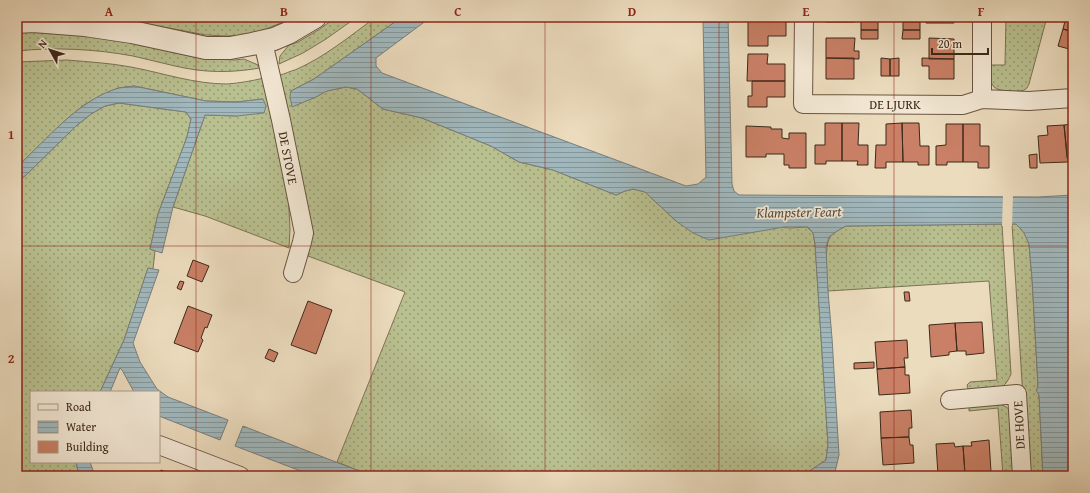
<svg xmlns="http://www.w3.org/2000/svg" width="1090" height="493" font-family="'Gentium Book Plus',serif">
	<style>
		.grass { fill: url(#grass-dots); stroke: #7c7454 }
		.water { fill: url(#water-rules); stroke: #797f7c }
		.pier { fill: #ecdcbe }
		.building { fill: #c98066; stroke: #3e2919 }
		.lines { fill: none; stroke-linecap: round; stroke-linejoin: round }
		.minor-casing { stroke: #6a5642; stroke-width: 20 }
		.tertiary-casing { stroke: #6a5642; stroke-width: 24 }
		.minor { stroke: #f3e8d5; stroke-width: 18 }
		.tertiary { stroke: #f3e8d5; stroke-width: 22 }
		.grid { fill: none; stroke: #8f2418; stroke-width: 1; stroke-opacity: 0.55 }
		.labels { text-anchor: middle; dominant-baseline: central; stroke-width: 3.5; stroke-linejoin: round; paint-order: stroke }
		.street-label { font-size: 13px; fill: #3e2919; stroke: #f3e8d5 }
		.water-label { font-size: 14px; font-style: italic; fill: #564d42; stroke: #f3e8d5 }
		.neatline { fill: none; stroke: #8f2418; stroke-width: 1.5 }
		.grid-label { font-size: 13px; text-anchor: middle; font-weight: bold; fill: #8f2418 }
	</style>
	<defs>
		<pattern id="grass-dots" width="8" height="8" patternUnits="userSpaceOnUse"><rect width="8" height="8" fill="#b9c090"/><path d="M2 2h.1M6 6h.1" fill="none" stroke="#989c75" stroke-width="1.8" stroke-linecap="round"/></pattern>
		<pattern id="water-rules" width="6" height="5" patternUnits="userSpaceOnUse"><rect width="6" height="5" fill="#a0b8be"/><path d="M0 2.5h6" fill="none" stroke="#84969a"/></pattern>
	</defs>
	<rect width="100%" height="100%" fill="#ecdcbe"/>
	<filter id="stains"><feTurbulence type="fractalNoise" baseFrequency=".005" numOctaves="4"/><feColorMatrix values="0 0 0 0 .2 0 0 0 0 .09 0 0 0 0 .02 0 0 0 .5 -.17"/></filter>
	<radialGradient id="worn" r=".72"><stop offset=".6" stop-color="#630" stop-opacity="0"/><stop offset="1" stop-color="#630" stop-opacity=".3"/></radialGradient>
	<path class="grass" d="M110,17H292L284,22L250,35L226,36L206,35Z
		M336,17H357L326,39L303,53L279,64L280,56L289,45L298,42L320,29Z
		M376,17H402L314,79L291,91L292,106L316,97L326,91L346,87L357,89L383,109L422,118L491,146L519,162L553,170L616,195L625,191L633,189L645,192L676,221L791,228L807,227L813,233L815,244L828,444L826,460L808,472L757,476H372L337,462L405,292L308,256L311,230L280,79V75C285,74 290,71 295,70C325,57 350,36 376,17Z
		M1006,17H1047L1029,84C1028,86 1027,88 1026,89C1021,93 999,92 994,87C989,82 991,72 991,65H1005Z
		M17,32H53L91,36L123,41L190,56L213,59L235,60L244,59L258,65L260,68C230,73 205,73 175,66C161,63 147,59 133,56C95,49 56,47 17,51Z
		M67,60C89,62 110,63 131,67C163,73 194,84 227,84C240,83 251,81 264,78L288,192L290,229L289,248L205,216L173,207L205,115L237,116L263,99L237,102L206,101L134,86L118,88L102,95L84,105L68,118L17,167V62Z
		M119,103L186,112L191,119L187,137L158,214L150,249L155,251L153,269L148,268L124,340L100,392H31V462H76L77,467L80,476H17V182L26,175L76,126L91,114L105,106Z
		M1002,224L1011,374C1009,379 1006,384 1002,387C996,390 973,391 968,389L967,385L970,382L997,380L989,281L828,291C827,280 824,245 830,237C833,232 841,229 846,226Z
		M1012,224H1016L1020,228L1025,234L1029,244L1032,278L1038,385L1037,390L1039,395L1043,476H1028Z
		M995,403C1002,405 1007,406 1011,412L1016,476H1003L998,408L969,411V407Z"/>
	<path class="water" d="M402,17H431L376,58V66L382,73L686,186L698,184L706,177L703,17H728L732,184L734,191L739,195L1038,197L1073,195V476H1043L1039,395L1036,390H1037L1038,385L1032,278L1029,244L1024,233L1020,228L1016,224H1009L846,226L837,231L829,237L826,247L828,291L832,338L839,455L834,476H757L808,472L826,460L828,444L815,244L813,233L808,227H784L709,240L693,233L676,221L645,192L633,189L625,191L616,195L553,170L519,162L491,146L422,118L383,109L357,89L346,87L327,91L316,97L292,107L290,96L291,91L314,79Z
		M134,86L206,101L237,102L263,99L266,106L264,113L237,116L205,115L173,207L162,253L150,249L158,214L187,137L191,119L186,112L119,103L105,106L91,114L76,126L26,175L17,182V167C46,140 79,99 119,88C124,87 129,87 134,86Z
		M148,268L159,270L133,343L140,362L157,389L168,397L228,420L220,440L159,416V392H134L122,370L120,368L110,392H100L124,340Z
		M243,426L372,476H314L235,446Z
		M76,462H90L95,476H80L77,467Z"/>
	<path class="pier" d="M1003,195H1013L1012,226H1002Z"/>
	<path class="building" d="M748,17H785L786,19H748Z
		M826,17H855V22H826Z
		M926,17H954V23H926Z
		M1066,17H1073V32L1063,29Z
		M748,19H786V36H768V46H748Z
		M861,21H878V30H861Z
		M903,22H920V30H903Z
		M1063,29L1073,32V50L1058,46Z
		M861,30H878V39H861Z
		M903,30H920V39H902Z
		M826,38H855L854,51H859V59L826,58Z
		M929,38L954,39V59H929Z
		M748,54H768L767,64H785V81H747Z
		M826,58H854V79H826Z
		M881,58L890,59V76H881Z
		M899,58V76H890V59Z
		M922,58L954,59V79H929V66H922Z
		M752,81H785V97H767V107H748V96H752Z
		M825,123H842V161H826V164H815V145H825Z
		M842,123H859L858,145H868V165H857L858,161H842Z
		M902,123L903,162H886V168H875L876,145H886V124Z
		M902,123H919L920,146H929V165H918V162H903Z
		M946,124H963V162H947V165H936V146L946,145Z
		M963,124H980V146H989V168H978V162H963Z
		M1073,124V158H1067L1064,125Z
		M1064,125L1068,162L1040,163L1038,136L1048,135L1047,126Z
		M746,126L771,127V129H782V138L789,139V133H806V168H789V165H784V154H766V157H746Z
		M1037,154V168H1030L1029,155Z
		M193,260L209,266L202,282L187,276Z
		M180,281L184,282L181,290L177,288Z
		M904,292H909L910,301H905Z
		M308,301L332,310L316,354L291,345Z
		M188,306L212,315L207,328L205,327L201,338L203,340L198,352L174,343Z
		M982,322L984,353L966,355V351H957L955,323Z
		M955,323L957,351L949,352V355L931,357L929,325Z
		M907,340L908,358H904L905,367L877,369L875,342Z
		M269,349L278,353L274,362L265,358Z
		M874,362V368L854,369V363Z
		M905,367V375H909L910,393L879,395L877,369Z
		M911,410L912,428H909V437L881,438L880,412Z
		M909,437L910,445H913L914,463L883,465L881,438Z
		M989,440L991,472L965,474L963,446H972L971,442Z
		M954,443L955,447L963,446L965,474L938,475L936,444Z
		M161,470L177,476H158Z"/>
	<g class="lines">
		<defs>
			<path id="minor" d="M804,17L803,104L963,105L982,99L1029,101L1073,98
				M263,42L281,120L304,233L302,242L293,273
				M982,99V17
				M950,400L1017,394L1022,476
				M159,445L240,476"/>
			<path id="tertiary" d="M17,22L33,21L85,25L132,32L206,48H230L252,44L274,39L288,33L315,17"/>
		</defs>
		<use href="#minor" class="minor-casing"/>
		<use href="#tertiary" class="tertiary-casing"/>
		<use href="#minor" class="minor"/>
		<use href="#tertiary" class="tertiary"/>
	</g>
	<path class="grid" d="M196,17V476M371,17V476M545,17V476M719,17V476M894,17V476M17,246H1073"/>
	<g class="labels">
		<g class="street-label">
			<text x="895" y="104">DE LJURK</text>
			<text transform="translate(288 158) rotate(79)">DE STOVE</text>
			<text transform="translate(1019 425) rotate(-93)">DE HOVE</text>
		</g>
		<g class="water-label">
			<text transform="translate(799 212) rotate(-1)">Klampster Feart</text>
		</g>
	</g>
	<rect width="1090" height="493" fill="none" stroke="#ecdcbe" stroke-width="44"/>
	<rect x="30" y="391" width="130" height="72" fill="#f3e8d5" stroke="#ab9c8a"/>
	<rect x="38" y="404" width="20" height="6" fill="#f3e8d5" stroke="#ab9c8a"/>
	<text x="66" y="411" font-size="12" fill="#3e2919">Road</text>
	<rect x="38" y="421" width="20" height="12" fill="url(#water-rules)" stroke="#ab9c8a"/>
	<text x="66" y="431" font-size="12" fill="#3e2919">Water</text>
	<rect x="38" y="441" width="20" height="12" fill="#c98066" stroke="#ab9c8a"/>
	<text x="66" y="451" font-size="12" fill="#3e2919">Building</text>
	<g transform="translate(50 50) rotate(309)" stroke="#f3e8d5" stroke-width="3" paint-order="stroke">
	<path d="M0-3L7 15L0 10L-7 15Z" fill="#3e2919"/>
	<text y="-6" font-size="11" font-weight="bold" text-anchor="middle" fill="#3e2919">N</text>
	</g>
	<path d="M932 48v6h56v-6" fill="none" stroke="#3e2919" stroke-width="2"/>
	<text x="938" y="48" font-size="12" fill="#3e2919" stroke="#f3e8d5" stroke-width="3" paint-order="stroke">20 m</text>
	<rect x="22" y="22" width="1046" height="449" class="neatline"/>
	<g class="grid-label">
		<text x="109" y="16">A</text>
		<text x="284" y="16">B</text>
		<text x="458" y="16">C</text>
		<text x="632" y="16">D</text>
		<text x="806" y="16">E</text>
		<text x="981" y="16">F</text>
		<text x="11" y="139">1</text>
		<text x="11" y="363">2</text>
	</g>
	<rect width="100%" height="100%" filter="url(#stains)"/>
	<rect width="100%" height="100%" fill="url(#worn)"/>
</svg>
